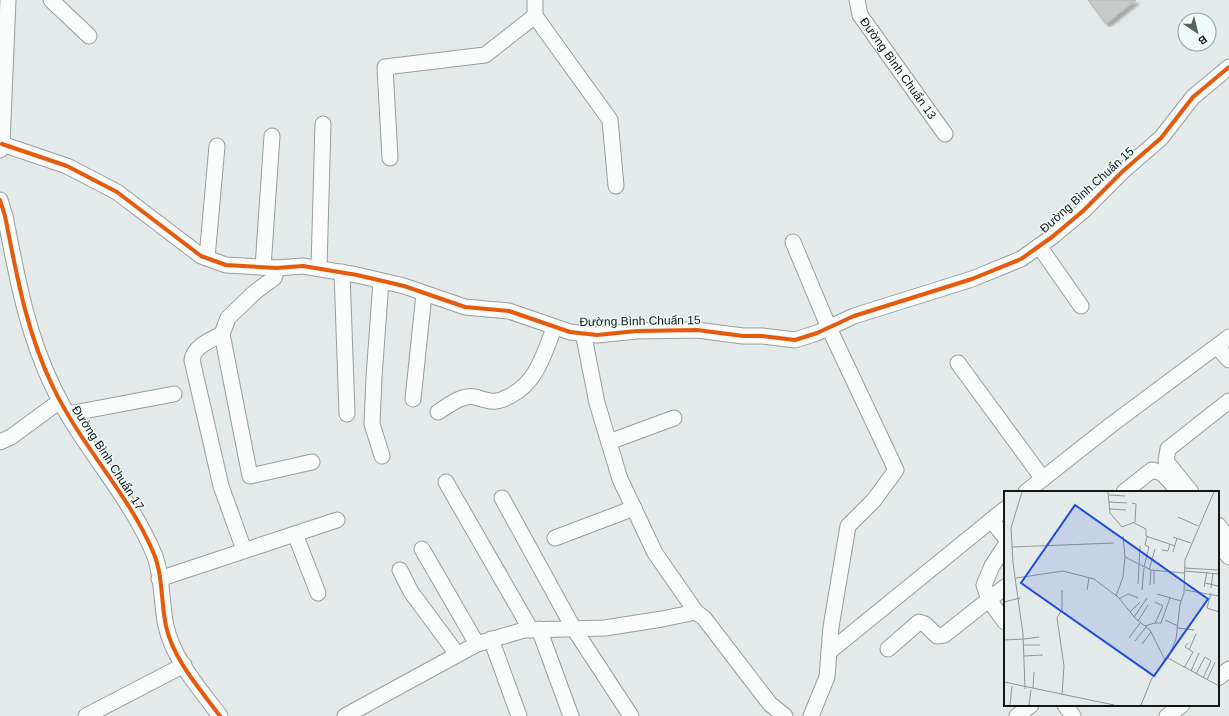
<svg xmlns="http://www.w3.org/2000/svg" width="1229" height="716" font-family="Arial,sans-serif">
	<style>
		.building { fill: #c6cbca; stroke: #b2b7b6; filter: url(#shadow) }
		.lines { fill: none; stroke-linecap: round; stroke-linejoin: round }
		.minor-casing { stroke: #999d9d; stroke-width: 17 }
		.minor { stroke: #fbfcfc; stroke-width: 15 }
		.cycleway-casing { stroke: #eefbf9; stroke-width: 6 }
		.cycleway { stroke: #e8590c; stroke-width: 4 }
		.labels { text-anchor: middle; dominant-baseline: central; stroke-width: 3; stroke-linejoin: round; paint-order: stroke }
		.street-label { font-size: 12px; fill: #121716; stroke: #eefbf9 }
		.inset-road { fill: none; stroke: #909695; stroke-width: 1 }
		.view { fill: #1d4ed8; fill-opacity: 0.15; stroke: #1d4ed8; stroke-width: 2 }
		.inset-edge { fill: none; stroke: #121716; stroke-width: 2 }
	</style>
	<defs>
		<filter id="shadow"><feDropShadow dx="3.5" dy="3.5" stdDeviation="1" flood-color="#0004"/></filter>
	</defs>
	<rect width="100%" height="100%" fill="#e4eae9"/>
	<path class="building" d="M1088,0H1136L1106,24Z"/>
	<g class="lines">
		<defs>
			<g id="minor">
				<path d="M51,0L89,36"/>
				<path d="M535,0V16L610,120L616,186"/>
				<path id="s1" d="M857,0L860,15L945,134"/>
				<path d="M2,144L67,166L117,192L201,256L226,265L277,268L303,266L357,275L404,286L465,307L509,311L570,332L597,335L637,331L697,330L743,336H762L795,340L817,333L854,316L972,279L1021,259L1052,237L1083,211L1123,171L1161,138L1193,97L1229,67"/>
				<path d="M0,150L2,144L8,0"/>
				<path d="M390,158L385,67L485,55L535,16"/>
				<path d="M0,200L5,216C17,276 26,331 53,387C81,446 129,494 154,554C163,576 161,603 166,626C173,659 200,689 220,716"/>
				<path d="M793,242L829,328L896,470L874,500L848,526L831,627L827,677L811,716"/>
				<path d="M1039,246L1081,306"/>
				<path d="M207,258L217,146"/>
				<path d="M263,267L272,136"/>
				<path d="M319,267L323,124"/>
				<path d="M277,268L274,278L255,292L228,318L222,334L250,476L312,462"/>
				<path d="M342,272L347,414"/>
				<path d="M381,281L374,377L372,424L382,456"/>
				<path d="M583,332L597,403L620,479L655,553L696,612"/>
				<path d="M222,334C211,340 194,346 192,360L221,486L244,550"/>
				<path d="M1217,347L1229,360"/>
				<path d="M958,363L1043,479"/>
				<path d="M413,399L424,294"/>
				<path d="M438,412C448,406 462,394 475,397C482,399 488,402 496,401C501,401 505,398 510,396C537,382 544,354 554,328"/>
				<path d="M68,414L174,394"/>
				<path d="M0,442L11,437L60,401"/>
				<path d="M609,442L674,418"/>
				<path d="M446,482L531,630"/>
				<path d="M1026,492L1111,425L1229,337"/>
				<path d="M1124,492L1152,470L1162,473L1176,488"/>
				<path d="M1191,492L1166,461L1168,449L1229,401"/>
				<path d="M502,498L574,629L631,716"/>
				<path d="M991,520L1005,537"/>
				<path d="M1218,525L1229,539"/>
				<path d="M295,534L318,593"/>
				<path d="M555,538L634,508"/>
				<path d="M1218,543L1229,557"/>
				<path d="M1005,546L992,566L984,585L989,600L1005,622"/>
				<path d="M422,549L477,644"/>
				<path d="M400,570L411,592L457,654"/>
				<path d="M159,579L337,520"/>
				<path d="M539,629L571,716"/>
				<path d="M491,639L519,716"/>
				<path d="M888,649L919,622L925,624L937,636L944,635L1005,587"/>
				<path d="M829,652L1005,509"/>
				<path d="M1218,678L1229,669"/>
				<path d="M1065,705L1073,716"/>
				<path d="M86,716L184,665"/>
				<path d="M345,716L477,644L524,630L605,628L662,619L696,612L704,618L770,704L785,716"/>
				<path d="M1017,716L1031,705"/>
				<path d="M1167,716L1182,705"/>
			</g>
		</defs>
		<use href="#minor" class="minor-casing"/>
		<use href="#minor" class="minor"/>
		<defs>
			<path id="cycleway" d="M2,144L67,166L117,192L201,256L226,265L277,268L303,266L357,275L404,286L465,307L509,311L570,332L597,335L637,331L697,330L743,336H762L795,340L817,333L854,316L972,279L1021,259L1052,237L1083,211L1123,171L1161,138L1193,97L1229,67
				M0,200L5,216C17,276 26,331 53,387C81,446 129,494 154,554C163,576 161,603 166,626C173,659 200,689 220,716"/>
		</defs>
		<use href="#cycleway" class="cycleway-casing"/>
		<use href="#cycleway" class="cycleway"/>
	</g>
	<g class="labels">
		<g class="street-label">
			<text stroke="none"><textPath href="#s1" startOffset="81">Đường Bình Chuẩn 13</textPath></text>
			<text transform="translate(1087 190) rotate(-42)">Đường Bình Chuẩn 15</text>
			<text transform="translate(640 321) rotate(-1)">Đường Bình Chuẩn 15</text>
			<text transform="translate(108 458) rotate(57)">Đường Bình Chuẩn 17</text>
		</g>
	</g>
	<g transform="translate(1004 491)">
		<rect width="215" height="215" fill="#e4eae9"/>
		<path class="inset-road" d="M18,1L7,37L9,72L19,143L21,198M104,1L106,22L118,36L131,31L132,13L128,12M105,4L121,5M105,11L123,12M105,18L122,19M174,26L194,35M130,32L142,38V45L171,55M119,45L121,66L147,79L180,82M169,46L187,52M8,56L110,52M158,59L164,60L166,53M169,61L173,47M140,76L145,56L141,54L143,46M180,77L215,79M145,79L151,58M180,80L215,83M12,87L59,80L90,88L114,106L132,128L146,139L161,169M201,92L214,95M134,93L136,55M150,93V80M146,94L147,79M200,96L203,81M207,97L209,82M58,99V118L53,127L60,175L58,204M83,99L85,87M138,99L140,77M181,99L215,105M207,102L203,117L215,121M153,103L177,110M112,105L119,86L121,66M115,108L124,103L134,107M0,111L16,107M126,121L136,111M130,126L143,107M161,129L174,135M134,130L144,114M151,132H157L166,107M141,135L151,132L159,115L151,111M174,137L190,139M125,147L136,132M20,148L35,146M0,149L20,148M131,150L142,136M138,153L147,141M20,154H36M185,159L192,143M20,165L39,164M164,167L215,195M180,177L189,161L181,156L184,152M187,180L195,162M192,183L201,166L207,170L199,187M203,189L211,171M0,191L110,214M29,197L30,181M6,214L8,195M25,214L27,199M137,214L148,187L164,167L172,148L176,113L180,102L181,69L210,1"/>
		<path class="view" d="M71,14L204,108L150,185L17,92Z"/>
		<rect width="215" height="215" class="inset-edge"/>
	</g>
	<g transform="translate(1197 32) rotate(145)"><circle r="19" fill="#eefbf9" stroke="#96a09e"/>
	<path d="M0-3L7 15L0 10L-7 15Z" fill="#5c6160"/>
	<text y="-6" font-size="11" font-weight="bold" text-anchor="middle" fill="#121716">B</text>
	</g>
</svg>
